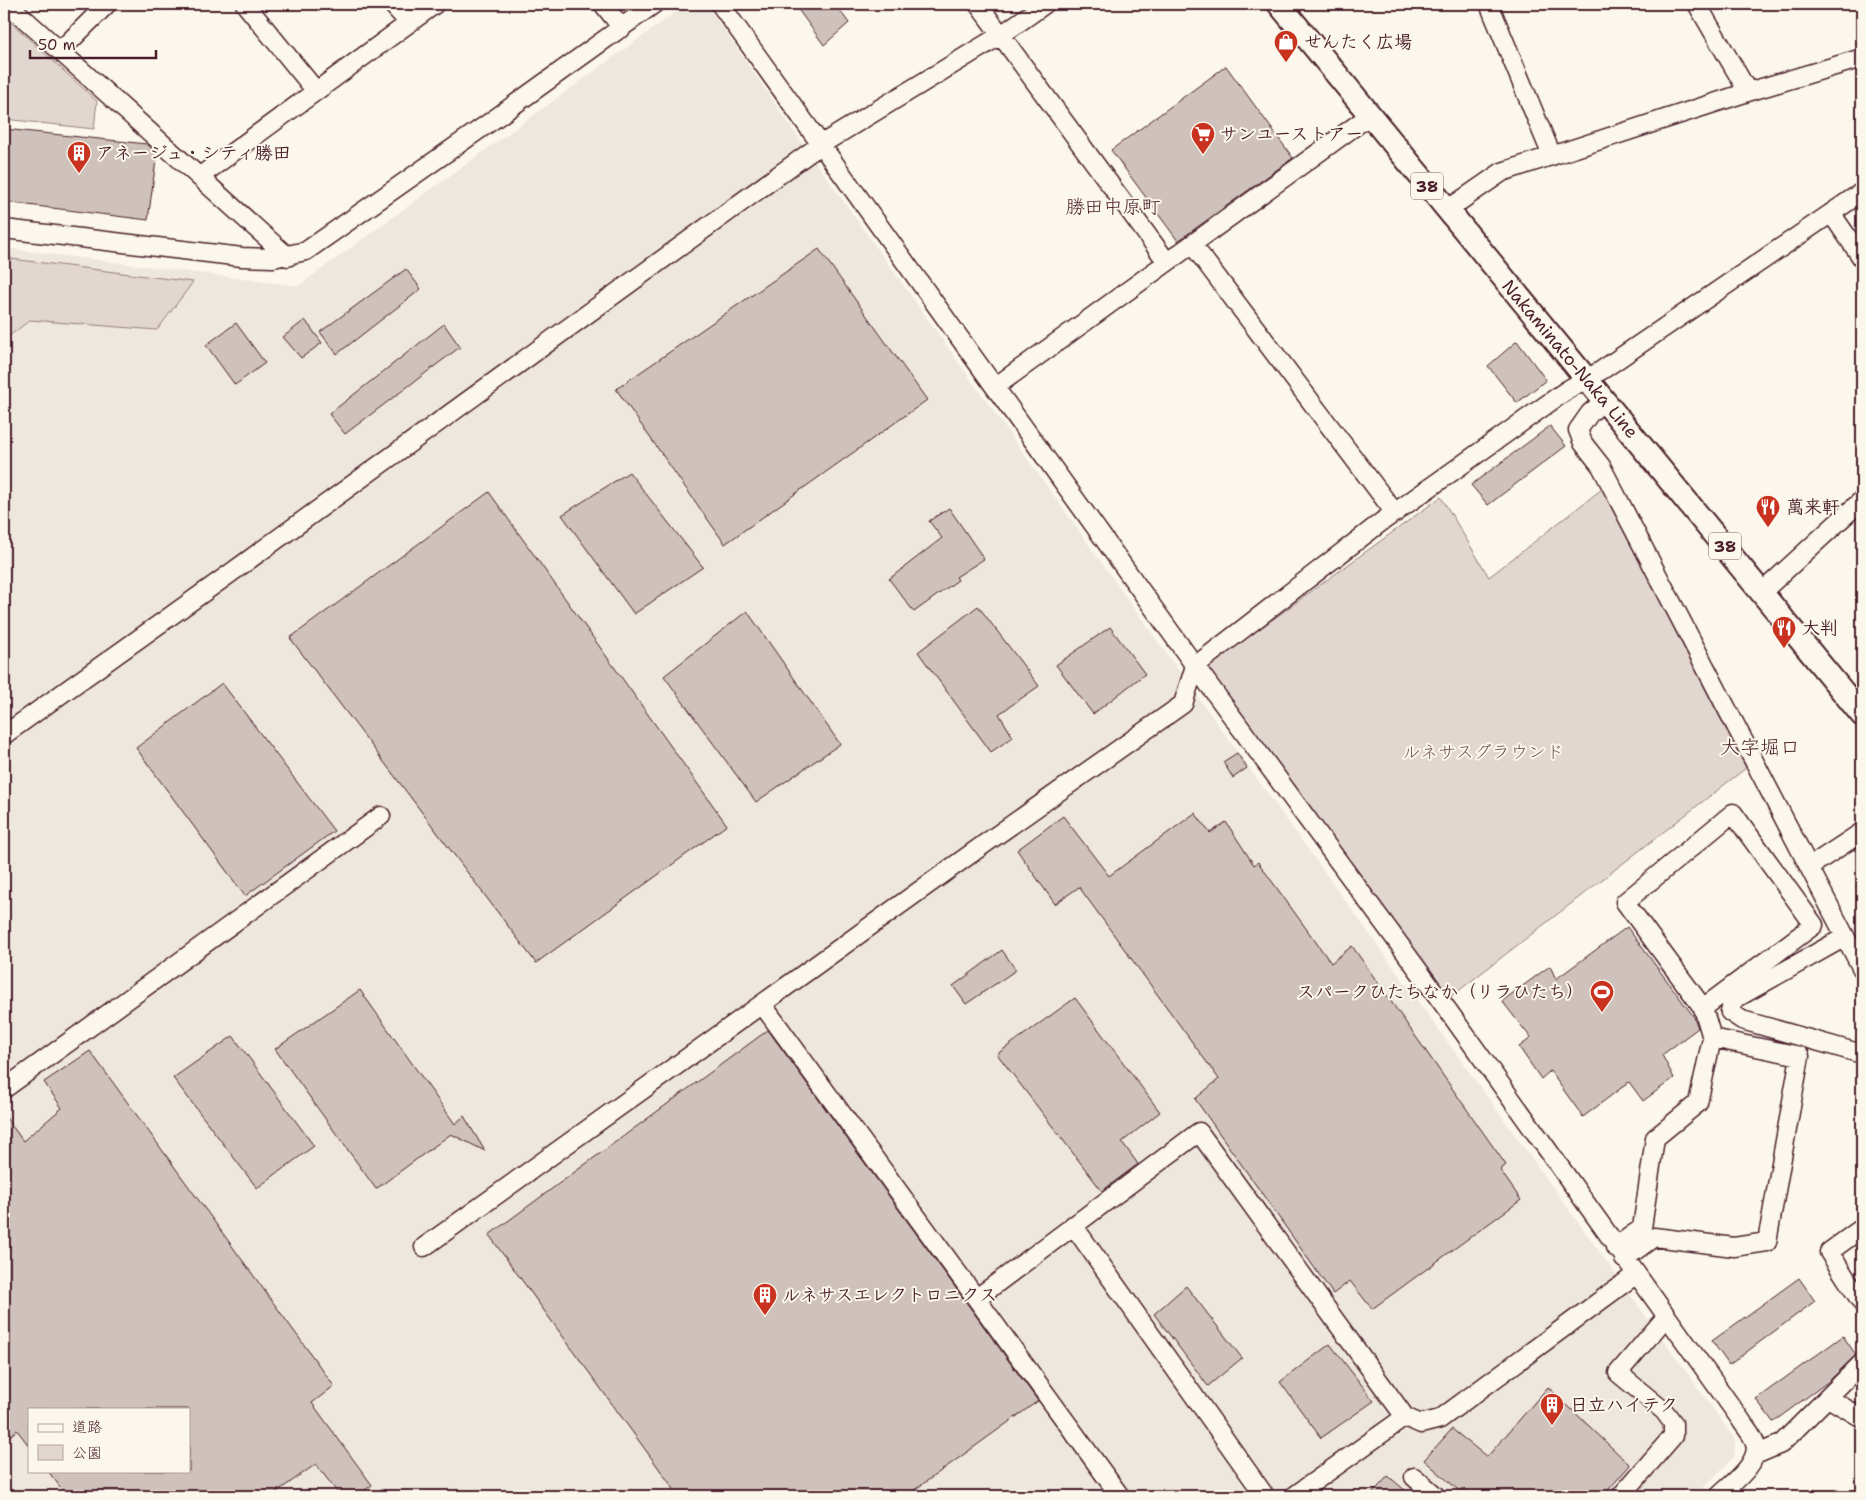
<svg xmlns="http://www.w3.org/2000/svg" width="1866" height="1500" font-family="'Shantell Sans','Klee One',sans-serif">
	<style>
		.built { fill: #eee7de; fill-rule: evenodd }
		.green { fill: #e2d7d0; stroke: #967b7e }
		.building { fill: #cfc2bc; stroke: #4a1f2b }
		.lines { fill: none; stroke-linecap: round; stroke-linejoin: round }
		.minor-casing { stroke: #4a1f2b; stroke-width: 21 }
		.major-casing { stroke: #4a1f2b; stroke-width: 26 }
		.minor { stroke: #fbf7ec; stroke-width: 18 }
		.major { stroke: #fbf7ec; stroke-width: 22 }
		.labels { text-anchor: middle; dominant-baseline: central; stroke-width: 4; stroke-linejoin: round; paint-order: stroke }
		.shield { fill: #fbf7ec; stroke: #7f6065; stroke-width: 1 }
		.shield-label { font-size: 16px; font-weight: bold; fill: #4a1f2b }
		.poi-label { font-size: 18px; font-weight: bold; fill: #4a1f2b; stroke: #fbf7ec; text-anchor: start }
		.street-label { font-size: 18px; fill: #4a1f2b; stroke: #fbf7ec }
		.park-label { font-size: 18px; fill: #704d54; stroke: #fbf7ec }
		.neighbourhood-label { font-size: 19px; fill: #4a1f2b; stroke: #fbf7ec }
		.quarter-label { font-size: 20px; fill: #4a1f2b; stroke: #fbf7ec }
	</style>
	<rect width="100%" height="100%" fill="#fbf7ec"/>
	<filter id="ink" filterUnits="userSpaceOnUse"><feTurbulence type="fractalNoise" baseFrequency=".02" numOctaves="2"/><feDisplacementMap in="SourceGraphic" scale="10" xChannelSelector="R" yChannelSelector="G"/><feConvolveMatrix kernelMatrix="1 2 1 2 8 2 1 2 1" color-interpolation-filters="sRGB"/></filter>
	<g filter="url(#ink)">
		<path class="built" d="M687,4H698L712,12L809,153L1179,671L1735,1439L1734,1457L1695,1496H4V248L298,286ZM29,1409H189V1471H29Z"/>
		<path class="green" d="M4,16L97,101L94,129L4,119Z
			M4,258L193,282L157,330L30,320L4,340Z
			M1602,489L1746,768L1448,999L1206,668L1441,497L1489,577Z"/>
		<path class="building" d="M794,4H835L849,23L824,45Z
			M1226,66L1293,158L1178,241L1111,150Z
			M4,129L147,144L157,153L148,220L4,202Z
			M819,249L927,400L725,544L616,389Z
			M406,269L421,289L337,354L320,332Z
			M305,320L322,343L301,358L283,337Z
			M236,323L265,363L235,385L206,345Z
			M444,324L460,347L345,434L329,414Z
			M1517,341L1546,380L1517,403L1488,366Z
			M1550,426L1566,446L1488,505L1471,485Z
			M629,472L703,567L634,614L562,515Z
			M489,492L727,825L536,963L290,638Z
			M949,508L984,559L956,577L958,580L914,612L889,579L942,538L929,521Z
			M978,606L1039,686L999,714L1013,737L991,752L918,652Z
			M747,611L840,744L756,802L664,676Z
			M1110,627L1145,674L1093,714L1056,665Z
			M222,683L334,831L245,896L136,748Z
			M1237,753L1247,768L1233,778L1223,762Z
			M1195,813L1210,833L1226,822L1254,865L1258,862L1331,963L1352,946L1506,1165L1500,1170L1521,1200L1372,1309L1350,1281L1333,1294L1195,1099L1219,1079L1079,887L1055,904L1017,850L1063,816L1109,876Z
			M1627,927L1694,1017L1698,1028L1662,1055L1674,1078L1643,1101L1629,1082L1583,1117L1550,1071L1541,1079L1519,1047L1531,1038L1502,1001L1550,966L1556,979Z
			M1002,950L1016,970L966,1004L953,986Z
			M360,990L455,1124L464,1116L485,1151L451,1134L376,1189L275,1049Z
			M1075,998L1160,1112L1122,1142L1138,1164L1102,1191L997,1054Z
			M768,1030L1038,1401L906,1496H679L489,1235Z
			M233,1036L314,1146L257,1188L173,1078Z
			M90,1051L334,1386L312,1403L372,1485L357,1496H340L316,1464L271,1496H67L48,1471H189V1409H29V1446L17,1430L4,1441V1115L23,1141L62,1108L44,1082Z
			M1799,1278L1815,1301L1729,1365L1712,1341Z
			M1186,1286L1242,1358L1208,1386L1154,1314Z
			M1843,1336L1856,1355L1829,1381L1773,1422L1756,1399Z
			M1330,1344L1374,1401L1321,1438L1280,1382Z
			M1548,1387L1630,1465L1603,1496H1465L1424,1460L1452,1429L1487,1457Z
			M1388,1476L1412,1496H1370Z"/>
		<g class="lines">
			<defs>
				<path id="minor" d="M8,4L288,257
					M245,4L316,91
					M392,4L409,23
					M603,4L622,28
					M720,4L1195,666L1449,1012L1741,1420C1745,1427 1753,1435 1755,1443C1761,1463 1731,1484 1719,1496
					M978,4L1167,262
					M1489,4L1552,156
					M1697,4L1748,92
					M60,51L107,4
					M199,177L435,4
					M1447,210L1502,172L1748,92L1862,58
					M1831,213L1862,258
					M4,229L242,257L273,258L306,251L493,120L654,4
					M1192,244L1395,513
					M995,387L1369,116
					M1604,401L1590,413L1578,430L1583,443L1601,466L1862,969
					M1762,592L1862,500
					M4,735L228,575L820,145L1001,35L1045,4
					M1809,867L1862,832
					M1845,937L1733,1000L1730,1012L1742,1020L1862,1054
					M762,1004L1120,1496
					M4,1089L381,816
					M1073,1225L1265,1496
					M1862,1228L1829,1252L1862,1303
					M424,1247L990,840L1183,704L1195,666L1380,523L1567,390L1602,370L1862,192
					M1615,1247L1642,1228L1655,1138L1698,1103L1712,1038L1703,1008L1625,902L1733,813L1814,925L1703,1008
					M1624,1259L1654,1237L1734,1247L1767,1242L1800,1056L1712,1038
					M977,1298L1199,1132L1405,1417L1421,1424L1440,1419L1635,1275
					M1828,1398L1862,1418
					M1755,1455L1781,1444L1862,1363
					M1414,1477L1436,1496
					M1294,1496L1405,1417
					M1621,1496L1673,1436V1423L1664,1411L1618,1373L1666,1317"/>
				<path id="major" d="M1279,4L1862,715"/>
			</defs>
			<use href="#minor" class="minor-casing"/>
			<use href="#major" class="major-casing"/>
			<use href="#minor" class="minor"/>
			<use href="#major" class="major"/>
		</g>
	</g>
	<defs>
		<symbol id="shop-pin" viewBox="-11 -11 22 30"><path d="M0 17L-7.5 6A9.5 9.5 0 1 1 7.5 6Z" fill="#c8321e" stroke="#fbf7ec"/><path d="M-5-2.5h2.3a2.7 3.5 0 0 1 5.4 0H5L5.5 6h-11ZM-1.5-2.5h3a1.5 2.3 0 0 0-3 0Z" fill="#fff"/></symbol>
		<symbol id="supermarket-pin" viewBox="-11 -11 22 30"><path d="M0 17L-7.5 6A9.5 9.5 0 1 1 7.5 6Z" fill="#c8321e" stroke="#fbf7ec"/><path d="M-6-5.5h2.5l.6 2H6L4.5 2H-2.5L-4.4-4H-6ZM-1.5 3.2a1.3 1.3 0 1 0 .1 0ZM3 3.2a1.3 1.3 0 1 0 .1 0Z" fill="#fff"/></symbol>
		<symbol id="building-pin" viewBox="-11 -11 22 30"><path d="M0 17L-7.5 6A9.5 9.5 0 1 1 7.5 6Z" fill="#c8321e" stroke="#fbf7ec"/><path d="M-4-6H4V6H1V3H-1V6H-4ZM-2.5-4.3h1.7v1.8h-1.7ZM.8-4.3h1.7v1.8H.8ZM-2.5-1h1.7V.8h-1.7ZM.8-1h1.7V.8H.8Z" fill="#fff"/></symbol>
		<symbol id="restaurant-pin" viewBox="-11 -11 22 30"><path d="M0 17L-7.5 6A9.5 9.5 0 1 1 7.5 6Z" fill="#c8321e" stroke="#fbf7ec"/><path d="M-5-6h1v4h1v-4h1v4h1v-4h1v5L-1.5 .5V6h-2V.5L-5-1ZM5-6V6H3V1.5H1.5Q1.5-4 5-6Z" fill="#fff"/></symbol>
		<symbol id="stadium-pin" viewBox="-11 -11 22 30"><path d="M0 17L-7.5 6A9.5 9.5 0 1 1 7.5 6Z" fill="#c8321e" stroke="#fbf7ec"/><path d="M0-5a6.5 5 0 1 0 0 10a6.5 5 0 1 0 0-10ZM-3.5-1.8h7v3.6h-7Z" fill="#fff"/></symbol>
	</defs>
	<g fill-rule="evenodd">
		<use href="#shop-pin" x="1272" y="28" width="28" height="38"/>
		<use href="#supermarket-pin" x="1189" y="120" width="28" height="38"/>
		<use href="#building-pin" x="65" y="139" width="28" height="38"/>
		<use href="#restaurant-pin" x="1754" y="493" width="28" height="38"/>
		<use href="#restaurant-pin" x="1770" y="614" width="28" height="38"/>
		<use href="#stadium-pin" x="1588" y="978" width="28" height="38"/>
		<use href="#building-pin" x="751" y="1281" width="28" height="38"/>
		<use href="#building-pin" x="1538" y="1391" width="28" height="38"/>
	</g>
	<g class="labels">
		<g class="shield">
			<rect x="1411" y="172.5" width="32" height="27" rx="4"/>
			<rect x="1709" y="532.5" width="32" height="27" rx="4"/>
		</g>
		<g class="shield-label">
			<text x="1427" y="186">38</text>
			<text x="1725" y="546">38</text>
		</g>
		<g class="poi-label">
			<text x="1304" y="42">せんたく広場</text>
			<text x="1220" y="134">サンユーストアー</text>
			<text x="96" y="153">アネージュ・シティ勝田</text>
			<text x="1786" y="507">萬来軒</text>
			<text x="1802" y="628">大判</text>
			<text x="1584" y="992" text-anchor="end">スパークひたちなか（リラひたち）</text>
			<text x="782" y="1295">ルネサスエレクトロニクス</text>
			<text x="1570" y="1405">日立ハイテク</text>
		</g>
		<g class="street-label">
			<text transform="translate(1570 359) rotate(50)">Nakaminato-Naka Line</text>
		</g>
		<g class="park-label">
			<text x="1483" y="752">ルネサスグラウンド</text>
		</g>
		<g class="neighbourhood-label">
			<text x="1113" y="206">勝田中原町</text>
		</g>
		<g class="quarter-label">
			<text x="1760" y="747">大字堀口</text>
		</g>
	</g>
	<rect width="1866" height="1500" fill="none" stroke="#fbf7ec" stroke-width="20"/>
	<rect x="10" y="10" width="1846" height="1480" fill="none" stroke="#4a1f2b" stroke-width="2" filter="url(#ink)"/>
	<rect x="28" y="1408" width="162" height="65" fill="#fbf7ec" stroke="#b4a19f"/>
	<rect x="38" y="1424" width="25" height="8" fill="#fbf7ec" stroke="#b4a19f"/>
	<text x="72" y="1432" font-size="15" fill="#4a1f2b">道路</text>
	<rect x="38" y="1445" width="25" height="15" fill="#e2d7d0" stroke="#b4a19f"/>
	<text x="72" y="1458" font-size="15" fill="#4a1f2b">公園</text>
	<path d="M30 50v8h126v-8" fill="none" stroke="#4a1f2b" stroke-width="2.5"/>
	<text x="38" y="50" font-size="15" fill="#4a1f2b" stroke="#fbf7ec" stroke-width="4" paint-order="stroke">50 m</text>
</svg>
